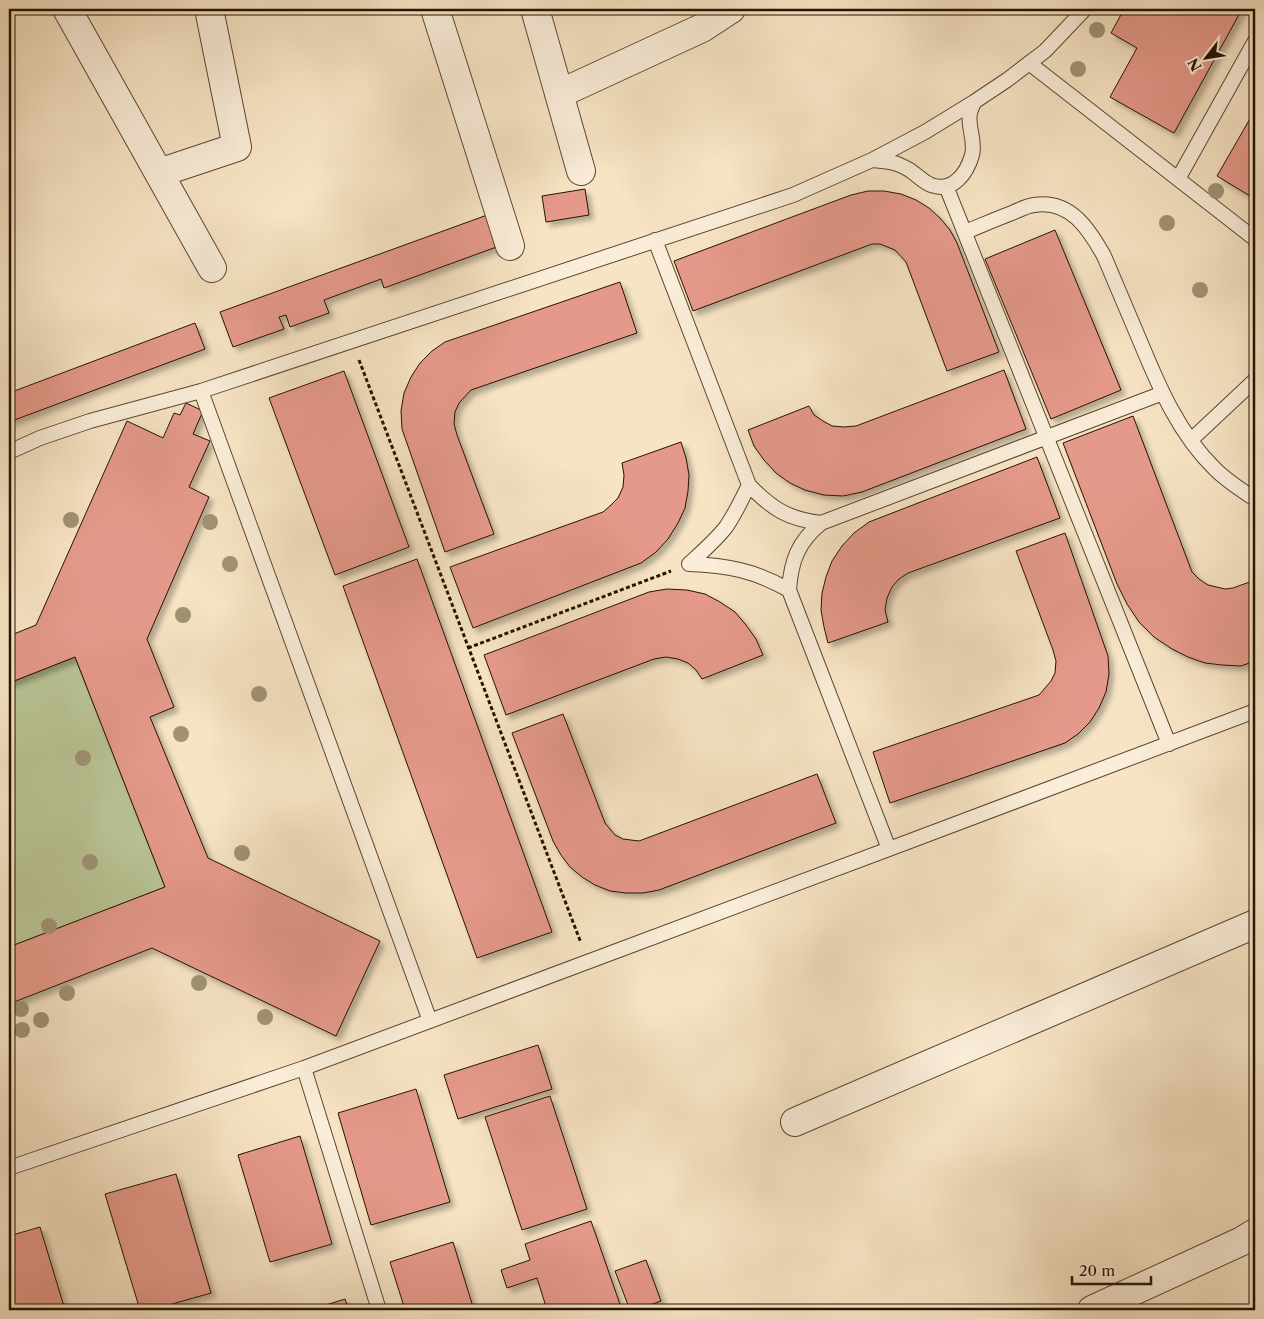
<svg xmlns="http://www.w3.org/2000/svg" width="1264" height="1319" font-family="'Libre Caslon Text',serif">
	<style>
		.green { fill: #bac596; stroke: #706c4b }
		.building { fill: #e5998a; stroke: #251300; filter: url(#shadow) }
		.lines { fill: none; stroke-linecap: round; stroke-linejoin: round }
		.lane-casing { stroke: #5a4731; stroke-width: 16 }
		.street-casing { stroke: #5a4731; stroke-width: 30 }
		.path { stroke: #251300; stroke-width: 3; stroke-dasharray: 4 2.5; stroke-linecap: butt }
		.lane { stroke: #faedd9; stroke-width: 14 }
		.street { stroke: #faedd9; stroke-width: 28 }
		.tree { fill: #a09375 }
	</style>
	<defs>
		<filter id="shadow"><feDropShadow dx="4.5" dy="4.5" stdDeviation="2.5" flood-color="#0004"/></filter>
	</defs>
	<rect width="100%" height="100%" fill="#f7e4c4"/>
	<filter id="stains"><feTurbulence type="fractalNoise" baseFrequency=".004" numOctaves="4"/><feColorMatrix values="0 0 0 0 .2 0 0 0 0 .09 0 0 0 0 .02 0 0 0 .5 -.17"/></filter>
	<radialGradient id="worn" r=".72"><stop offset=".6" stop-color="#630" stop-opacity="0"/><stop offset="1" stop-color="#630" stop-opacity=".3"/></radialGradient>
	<path class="green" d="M75,657L165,887L9,947V683Z"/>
	<path class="building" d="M1124,9H1242L1174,133L1110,97L1137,48L1111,33Z
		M1255,110V199L1217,176Z
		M585,189L589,215L546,222L542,196Z
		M868,191H884L901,194L916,200L929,208L940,218L950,230L957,243L999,352L947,371L906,262L895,250L880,244H872L693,311L674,261L851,195Z
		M501,210L513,241L384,288L381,279L324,300L329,313L290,327L286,315L279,317L284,329L233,347L220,312Z
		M1055,230L1121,390L1051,419L985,259Z
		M620,282L637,333L471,390L459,403L455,412L454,424L457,435L494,534L445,552L402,429L401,411L404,393L411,377L420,363L432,351L445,342Z
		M195,323L205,349L9,422V393Z
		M1004,370L1026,429L862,492L843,496L824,495L805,490L790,483L776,473L764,460L754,446L748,430L809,406L814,415L823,421L832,426L844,427L856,426Z
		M344,371L409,547L335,575L269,398Z
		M186,403L203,411L193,434L210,441L189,487L209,497L147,639L174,707L150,717L208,858L380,941L336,1036L152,948L9,1004V947L165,887L75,657L9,683V636L36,625L127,421L163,438L174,413L180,415Z
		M1133,416L1192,572L1199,579L1208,585L1225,589L1233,588L1255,580V661L1241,666L1222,665L1205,663L1188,657L1172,649L1154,637L1139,622L1127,604L1117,584L1063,443Z
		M681,442L686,458L689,475L688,491L685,508L678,523L668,539L656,552L641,563L473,628L450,567L603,512L611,505L618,498L623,487L624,475L622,463Z
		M1037,457L1060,518L908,573L899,579L892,587L887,598L885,610L888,622L828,643L824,627L821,610L822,593L826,577L832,561L842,546L854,533L869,522Z
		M1065,533L1108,656L1109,674L1106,692L1099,708L1090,722L1078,734L1065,743L890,803L873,752L1039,695L1051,681L1055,673L1056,661L1053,650L1016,551Z
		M417,559L552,932L477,958L343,586Z
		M667,589L687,590L705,594L720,602L735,612L746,625L756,639L763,655L702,679L696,670L688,663L678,659L666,657L654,659L506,715L484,655L649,592Z
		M563,714L605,823L615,835L623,839L639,841L817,774L836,823L659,890L643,893H626L610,891L595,885L582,877L570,867L561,855L553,841L512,733Z
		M538,1045L552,1089L458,1119L444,1075Z
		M416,1089L450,1202L371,1225L338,1113Z
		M550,1096L587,1209L522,1230L485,1117Z
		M300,1136L332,1244L270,1262L238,1155Z
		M176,1174L211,1293L151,1310H140L105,1194Z
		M591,1221L622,1310H547L537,1278L507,1288L501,1270L530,1260L525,1244Z
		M40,1227L65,1310H9V1236Z
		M453,1242L474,1310H405L390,1262Z
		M646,1260L661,1301L636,1310H630L615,1271Z
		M345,1299L349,1310H310Z"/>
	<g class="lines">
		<defs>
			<path id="lane" d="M1029,63L1255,239
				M872,160C883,161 893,161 902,166C913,170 921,181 931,185C953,193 967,173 972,155C976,141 967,126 970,113C971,109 973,105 974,102
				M1178,179L1255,41
				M946,186L1169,744
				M965,232C980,226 996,219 1012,213C1019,210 1026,206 1034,205C1070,199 1089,229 1104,256C1116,285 1128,313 1140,341C1159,387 1179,434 1215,469C1227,481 1241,490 1255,499
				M655,240L749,485C772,509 788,519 821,523
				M201,391L430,1021
				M1191,440L1255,380
				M9,452L40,438L90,421L201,391L793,195L872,160L925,132L974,102L1007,80L1045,51L1085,9
				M689,564C728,565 755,571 789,590
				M689,564C702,552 715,541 726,527C735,514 742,499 749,485
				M889,849L789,590C791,561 798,542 821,523L1163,393
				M9,1168L304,1068
				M379,1310L304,1068L889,849L1255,711"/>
			<path id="street" d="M67,9L212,268
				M435,9L510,246
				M535,9L581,171
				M559,94L702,28L731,9
				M159,173L237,147L209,9
				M795,1122L1255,924
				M1092,1310L1240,1242L1255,1233"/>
		</defs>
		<use href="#lane" class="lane-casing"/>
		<use href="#street" class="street-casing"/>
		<path class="path" d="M359,360L581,943
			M468,648L671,571"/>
		<use href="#lane" class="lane"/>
		<use href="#street" class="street"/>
	</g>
	<g class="tree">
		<circle cx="1097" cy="30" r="8"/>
		<circle cx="1078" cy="69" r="8"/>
		<circle cx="1216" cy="191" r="8"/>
		<circle cx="1167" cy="223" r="8"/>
		<circle cx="1200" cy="290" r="8"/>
		<circle cx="71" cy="520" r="8"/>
		<circle cx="210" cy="522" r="8"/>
		<circle cx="230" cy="564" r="8"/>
		<circle cx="183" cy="615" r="8"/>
		<circle cx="259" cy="694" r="8"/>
		<circle cx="181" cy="734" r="8"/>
		<circle cx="83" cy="758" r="8"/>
		<circle cx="242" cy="853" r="8"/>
		<circle cx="90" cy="862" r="8"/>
		<circle cx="49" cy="926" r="8"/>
		<circle cx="199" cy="983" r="8"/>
		<circle cx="67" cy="993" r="8"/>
		<circle cx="21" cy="1009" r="8"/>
		<circle cx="265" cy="1017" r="8"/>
		<circle cx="41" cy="1020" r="8"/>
		<circle cx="22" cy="1030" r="8"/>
	</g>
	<rect width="1264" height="1319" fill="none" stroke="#f7e4c4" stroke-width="30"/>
	<rect x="10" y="10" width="1244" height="1299" fill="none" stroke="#251300" stroke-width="2.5"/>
	<rect x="15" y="15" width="1234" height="1289" fill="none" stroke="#251300"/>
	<g transform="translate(1206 58) rotate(239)" stroke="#faedd9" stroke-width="4" paint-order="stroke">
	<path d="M0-4L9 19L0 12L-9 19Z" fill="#251300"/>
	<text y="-8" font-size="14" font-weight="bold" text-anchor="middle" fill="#251300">N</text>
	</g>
	<path d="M1072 1276v8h79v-8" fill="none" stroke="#251300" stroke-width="2.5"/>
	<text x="1079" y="1276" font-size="15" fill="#251300" stroke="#faedd9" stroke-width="4" paint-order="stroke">20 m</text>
	<rect width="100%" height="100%" filter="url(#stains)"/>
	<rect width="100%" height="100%" fill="url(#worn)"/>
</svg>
